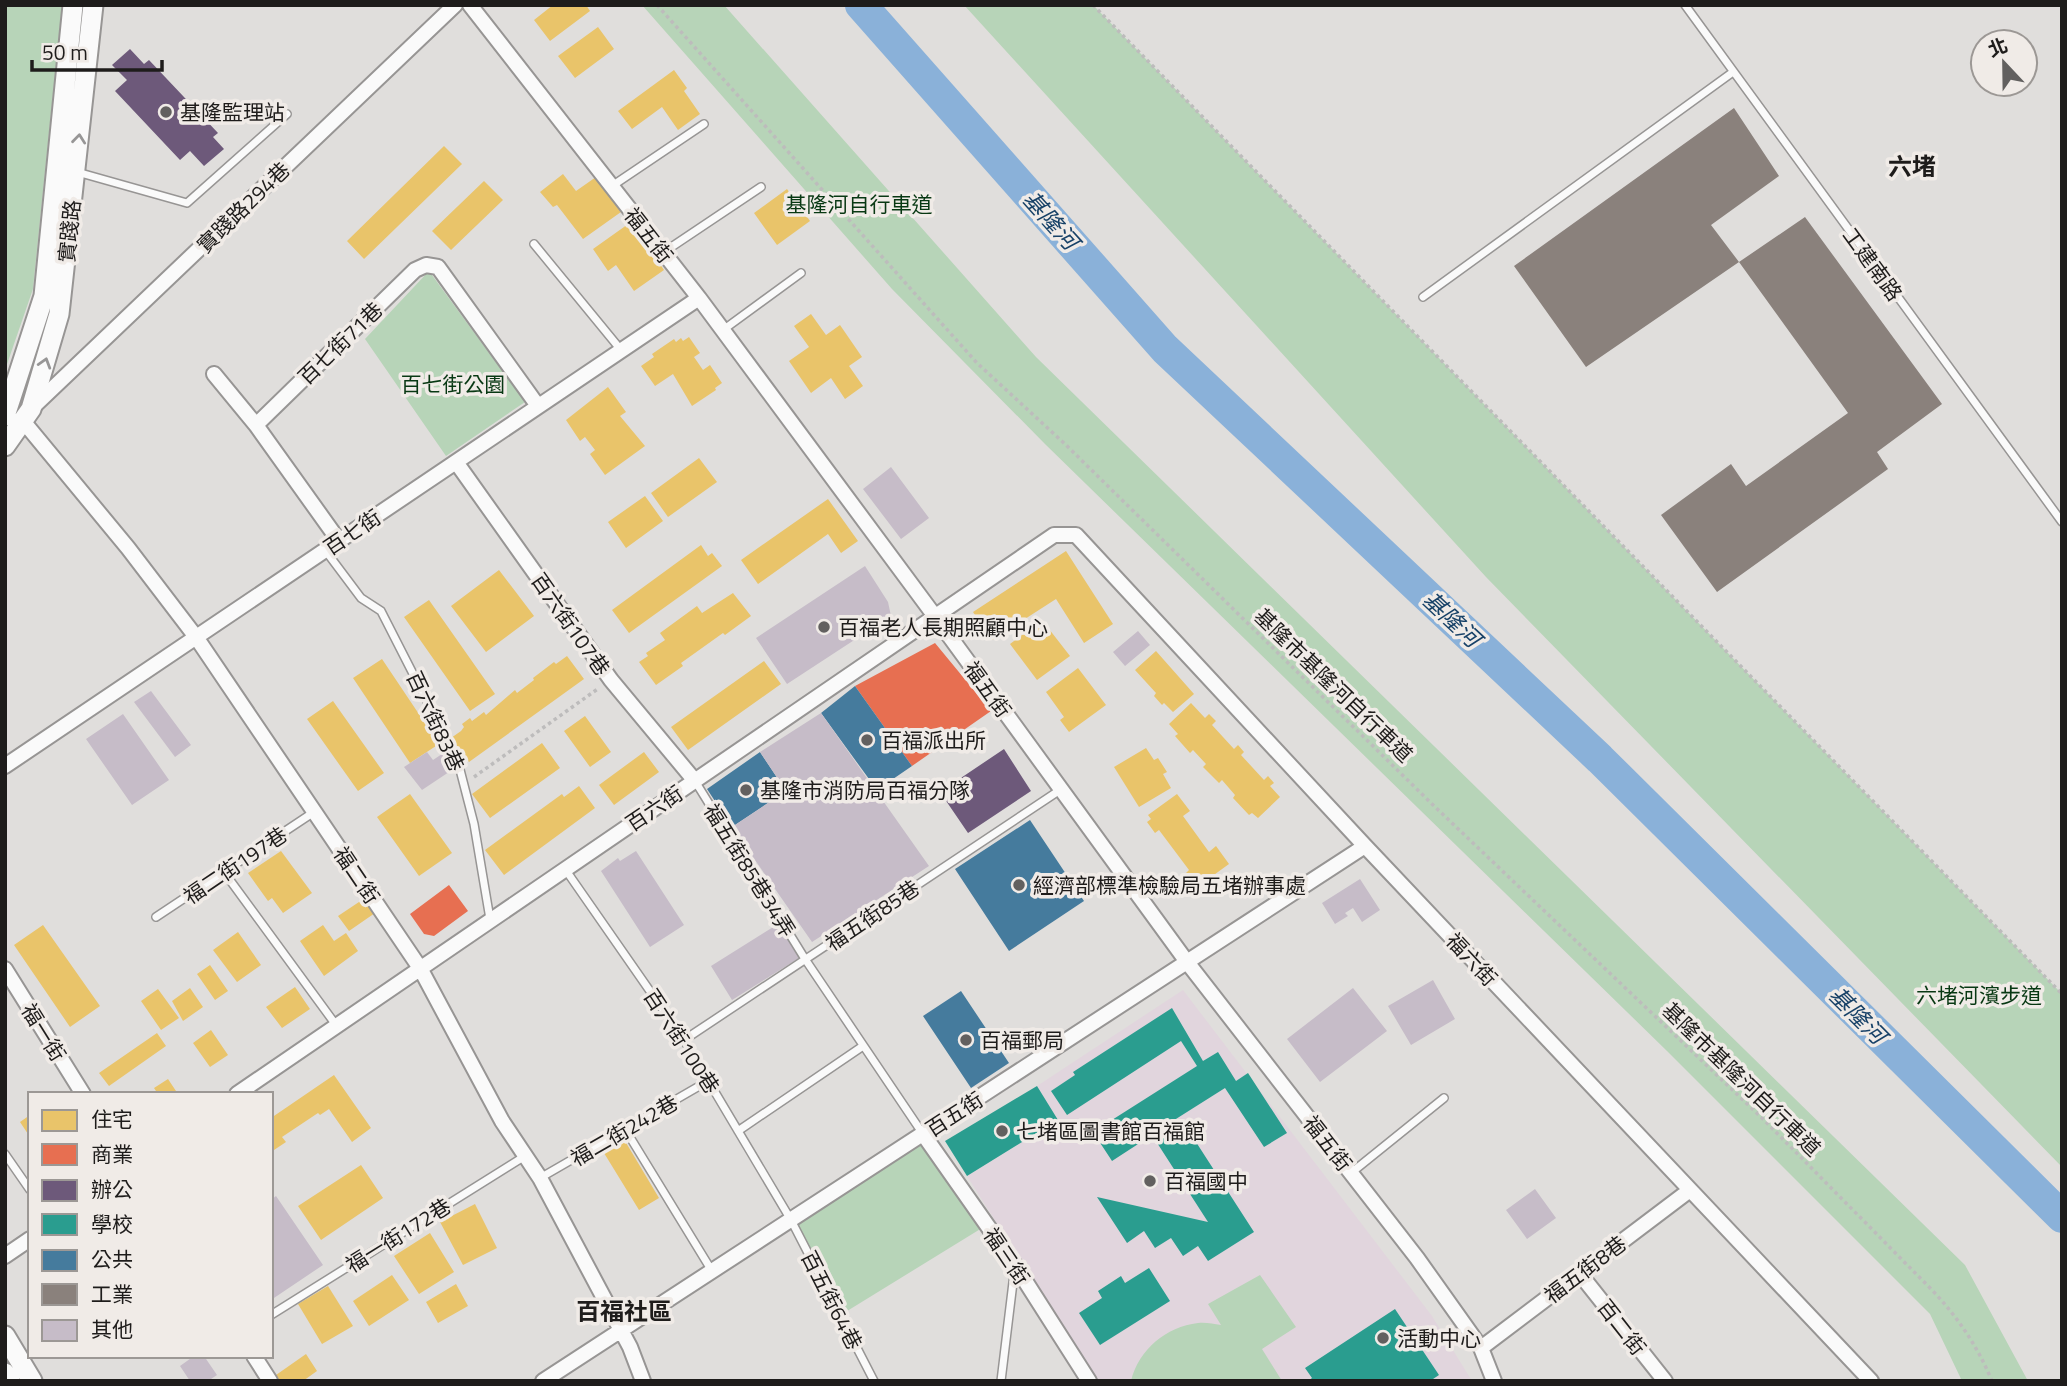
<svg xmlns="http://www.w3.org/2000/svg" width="2067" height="1386" font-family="'Titillium Web','Noto Sans TC',sans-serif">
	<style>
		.education { fill: #e1d5dd }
		.green { fill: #b7d4b8 }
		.homes { fill: #e9c46a }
		.shops { fill: #e76f51 }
		.offices { fill: #6d597a }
		.schools { fill: #2a9d8f }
		.public { fill: #457b9d }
		.industry { fill: #8a817c }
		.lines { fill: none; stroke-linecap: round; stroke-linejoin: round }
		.river { stroke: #8ab1d9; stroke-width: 32 }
		.building { fill: #c6bcc8 }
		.service-casing { stroke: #979594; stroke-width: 10 }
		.minor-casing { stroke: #979594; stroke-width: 18 }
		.tertiary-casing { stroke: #979594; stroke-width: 23 }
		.path { stroke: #bdbcbc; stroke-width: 3.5; stroke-dasharray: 3.5 3.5; stroke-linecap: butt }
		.service { stroke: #fafafa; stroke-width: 7 }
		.minor { stroke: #fafafa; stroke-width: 14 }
		.tertiary { stroke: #fafafa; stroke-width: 19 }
		.oneway { stroke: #979696 }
		.poi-dot { fill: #62605f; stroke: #f0ebe7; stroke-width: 2.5 }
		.labels { text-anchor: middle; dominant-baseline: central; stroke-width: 7; stroke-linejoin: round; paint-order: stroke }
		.poi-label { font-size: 21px; fill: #1e1c1b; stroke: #f0ebe7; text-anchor: start }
		.park-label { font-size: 21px; fill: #083813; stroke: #f0ebe7 }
		.street-label { font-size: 21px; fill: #1e1c1b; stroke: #f0ebe7 }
		.water-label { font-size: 23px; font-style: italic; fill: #184268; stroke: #f0ebe7 }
		.quarter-label { font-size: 24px; font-weight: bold; fill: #1e1c1b; stroke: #f0ebe7 }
	</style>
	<rect width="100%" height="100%" fill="#e0dedc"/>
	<path class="education" d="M1183,990L1432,1316L1472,1381H1096L967,1176L1057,1121L1037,1086Z"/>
	<path class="green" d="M5,5H62L33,289L5,370Z
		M642,5H724L1036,357L1965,1265L2028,1381H1962L1930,1314L1667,1051L1045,444L892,289Z
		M964,5H1093L2062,994V1167L1486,577Z
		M429,271L525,402L446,456L365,339Z
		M923,1134L982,1228L839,1316L791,1220Z
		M1260,1275L1296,1327L1262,1349L1282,1381H1131C1139,1349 1166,1327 1198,1323C1206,1322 1213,1324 1221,1325L1208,1304Z"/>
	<path class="homes" d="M553,5H586L590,11L550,41L534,20Z
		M598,27L614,49L575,78L558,56Z
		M674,70L687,88L684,91L700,114L678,130L662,107L632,129L618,111Z
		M444,146L462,164L364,259L347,241Z
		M563,174L576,191L596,177L621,212L583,239L557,205L553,207L540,192Z
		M484,181L503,200L451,250L432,231Z
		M787,189L810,221L777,245L754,213Z
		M631,222L664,270L634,291L616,265L608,271L593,249Z
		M811,314L826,335L840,325L862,357L849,366L863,386L845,399L831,378L811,393L789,361L809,347L794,326Z
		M689,337L700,353L694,357L703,370L710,365L722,383L715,388L716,390L692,406L673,374L655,386L641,366L654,357L652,354L674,339L676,342L681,338L683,341Z
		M608,387L626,412L620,416L645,446L605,475L590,454L595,450L585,437L580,441L566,420Z
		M699,458L717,482L668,517L651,493Z
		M645,496L663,521L626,548L608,522Z
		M828,499L858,541L841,553L828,534L758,584L741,560Z
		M701,545L708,556L712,553L722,566L629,633L612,610Z
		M1066,551L1113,624L1084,643L1056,599L992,640L973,612Z
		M499,570L534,616L486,652L451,606Z
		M733,593L751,616L725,635L723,633L681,663L683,666L656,685L639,662L648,656L646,653L665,640L660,633L697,606L702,613Z
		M429,600L495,694L470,711L404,617Z
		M1042,620L1070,656L1037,680L1010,644Z
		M1156,651L1194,694L1173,712L1164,703L1162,705L1154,696L1156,693L1135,670Z
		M567,656L584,679L469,762L451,738L461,731L464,727L462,724L470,718L472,721L484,712L486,715L515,690L517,693L534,680L533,678L554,662L556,664Z
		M382,659L439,744L410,763L353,678Z
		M764,661L781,684L688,750L671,727Z
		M1078,668L1106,705L1069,732L1060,720L1064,717L1046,692Z
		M333,701L384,773L358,791L307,719Z
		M1191,703L1205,718L1209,714L1216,721L1212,725L1234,749L1238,745L1244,752L1241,755L1264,780L1268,776L1274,783L1270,786L1280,797L1258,818L1252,813L1249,815L1233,798L1235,795L1222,780L1219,783L1203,767L1206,764L1193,750L1190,753L1175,736L1178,734L1169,724Z
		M585,716L611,752L590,767L564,731Z
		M542,743L560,768L490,818L472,794Z
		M1146,748L1154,760L1158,758L1167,772L1163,774L1171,788L1139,807L1114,767Z
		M644,752L659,772L614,805L599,785Z
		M579,786L595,808L504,875L485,850L562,794L564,797Z
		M410,794L452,853L419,876L377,817Z
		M1177,794L1190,811L1183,816L1209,852L1216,846L1229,864L1200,885L1197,881L1193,884L1185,874L1189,870L1159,830L1155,833L1147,822L1151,819L1148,815Z
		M281,851L312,893L283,913L272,898L268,901L248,873Z
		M365,898L375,913L349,931L338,916Z
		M43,925L100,1006L70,1027L14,945Z
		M323,925L334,941L346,933L358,951L324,976L300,941Z
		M238,932L261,965L237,982L213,950Z
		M210,965L228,991L215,1000L197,974Z
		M295,987L310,1009L282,1028L266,1007Z
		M190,988L203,1007L183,1021L172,1001Z
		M158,989L179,1018L161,1030L141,1001Z
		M211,1030L228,1055L210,1067L193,1043Z
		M157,1033L166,1046L109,1086L99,1073Z
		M334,1075L371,1128L352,1142L329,1109L320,1115L318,1113L282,1137L286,1142L271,1152V1118Z
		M168,1079L178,1094H158L154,1088Z
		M30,1115V1137L20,1122Z
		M625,1141L659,1198L639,1210L604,1153Z
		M361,1165L383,1198L321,1240L298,1206Z
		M475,1204L497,1248L463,1265L440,1222Z
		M430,1233L454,1272L419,1294L394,1256Z
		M392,1275L409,1300L369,1326L353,1301Z
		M456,1284L468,1306L438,1323L426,1302Z
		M328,1286L353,1326L322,1344L298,1304Z
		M306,1354L317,1371L303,1381H280L276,1375Z"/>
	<path class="shops" d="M935,643L991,711L912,766L855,686Z
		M449,885L468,911L434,936L424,934L410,914Z"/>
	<path class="offices" d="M130,49L144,64L149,60L218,133L213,137L224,149L204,166L190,151L180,160L115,91L127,80L112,65Z
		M1004,749L1031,791L968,833L940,792Z"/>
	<path class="schools" d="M1172,1008L1203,1061L1218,1052L1236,1081L1248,1073L1287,1133L1264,1147L1225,1088L1168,1124L1174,1133L1185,1125L1254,1232L1208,1261L1198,1246L1183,1256L1171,1238L1155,1248L1144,1231L1127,1243L1097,1197L1208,1222L1152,1135L1112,1161L1093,1132L1197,1066L1181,1041L1067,1115L1051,1091L1075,1075L1073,1072Z
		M1037,1086L1058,1120L967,1176L945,1141Z
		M1149,1268L1170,1301L1100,1345L1079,1313L1102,1298L1098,1291L1121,1276L1125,1283Z
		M1395,1309L1439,1375L1430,1381H1308L1312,1378L1305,1368Z"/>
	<path class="public" d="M855,686L912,766L877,790L821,713Z
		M760,752L786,791L732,827L707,789Z
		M1030,820L1084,901L1009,951L955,869Z
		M961,991L1009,1063L971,1088L923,1016Z"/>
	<path class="industry" d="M1734,108L1779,176L1711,225L1739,262L1586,367L1514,266Z
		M1805,217L1942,404L1877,452L1888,469L1717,592L1661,515L1731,464L1746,486L1848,413L1739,262Z"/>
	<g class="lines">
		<path class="river" d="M861,5L1165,349L1600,759L2062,1217"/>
	</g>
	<path class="building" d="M891,467L929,518L901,539L863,489Z
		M865,566L888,602L891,616L787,684L756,638Z
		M1138,631L1150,645L1125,666L1113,652Z
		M151,691L191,745L175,757L134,702Z
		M821,713L929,866L812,942L732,827L786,791L760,752Z
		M123,714L169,780L132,805L86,739Z
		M427,752L433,760L445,752L455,768L422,790L404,767Z
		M636,851L684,925L650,947L601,871L618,858L620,861Z
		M1360,879L1380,910L1362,922L1353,908L1345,913L1348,916L1335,924L1322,903Z
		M778,924L799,958L732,1000L711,966Z
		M1433,980L1455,1019L1411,1045L1388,1006Z
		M1353,988L1387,1031L1320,1082L1287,1039Z
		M1535,1189L1556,1218L1527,1239L1506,1210Z
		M276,1196L323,1265L271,1300V1200Z
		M194,1356H204L217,1375L208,1381H190L180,1366Z"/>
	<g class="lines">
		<defs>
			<path id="service" d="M1685,5L2062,522
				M77,172L187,203L287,114
				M612,186L704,124
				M534,244L621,350
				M664,252L761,187
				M1423,297L1733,72
				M723,330L801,273
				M325,550L361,598L381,611L458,762L474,824L490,919
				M695,781L805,959L923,1134
				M565,869L684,1040L791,1220L874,1381
				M224,872L336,1025
				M156,917L314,812
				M684,1040L1060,790
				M625,1129L712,1271
				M738,1131L863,1046
				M5,1154L30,1190
				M1351,1173L1444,1098
				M540,1178L708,1081
				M271,1315L525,1156
				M1001,1381L1015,1266"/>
			<path id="minor" d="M470,5L699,298L934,615L1187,962L1417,1258L1481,1348L1494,1381
				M214,374L256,425L339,541
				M32,408L455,5
				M16,421H23L128,548L196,637L420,968L502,1121L540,1178L630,1347L643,1381
				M256,425L415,270L426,265L438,267L538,406
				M456,462L611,680L695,781
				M5,766L699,298
				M5,969L83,1094
				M237,1094L1054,535H1076L1365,846L1871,1381
				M923,1134L1015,1265L1089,1381
				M5,1256L30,1239
				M1580,1274L1665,1381
				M1481,1348L1690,1190
				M254,1356L270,1381
				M543,1381L1365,846"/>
			<path id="tertiary" d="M5,416L44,296L73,5
				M5,446L31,409L59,314L93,5
				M5,1336L32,1381
				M5,1373L10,1381"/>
		</defs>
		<use href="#service" class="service-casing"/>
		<use href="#minor" class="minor-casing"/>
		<use href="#tertiary" class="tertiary-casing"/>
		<path class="path" d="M657,5L977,363L1066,445L1432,804L1762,1118L1930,1288C1957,1316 1977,1345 1992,1381
			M1093,5L2062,994
			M474,777L599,688"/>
		<use href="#service" class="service"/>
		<use href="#minor" class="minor"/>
		<use href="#tertiary" class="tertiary"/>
	</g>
	<defs><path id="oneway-chevron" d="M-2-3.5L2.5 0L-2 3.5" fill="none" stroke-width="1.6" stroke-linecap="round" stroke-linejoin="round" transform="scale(1.75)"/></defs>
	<g class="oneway">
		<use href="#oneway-chevron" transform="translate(79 139) rotate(-84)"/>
		<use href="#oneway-chevron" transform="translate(45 363) rotate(-73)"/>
	</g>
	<g class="poi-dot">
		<circle cx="166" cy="112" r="7"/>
		<circle cx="824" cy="627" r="7"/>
		<circle cx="867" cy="740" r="7"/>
		<circle cx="746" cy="790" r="7"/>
		<circle cx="1019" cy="885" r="7"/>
		<circle cx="966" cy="1040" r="7"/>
		<circle cx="1002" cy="1131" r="7"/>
		<circle cx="1150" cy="1181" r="7"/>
		<circle cx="1383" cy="1338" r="7"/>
	</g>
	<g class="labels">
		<g class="poi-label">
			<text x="180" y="112">基隆監理站</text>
			<text x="838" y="627">百福老人長期照顧中心</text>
			<text x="881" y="740">百福派出所</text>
			<text x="760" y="790">基隆市消防局百福分隊</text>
			<text x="1033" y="885">經濟部標準檢驗局五堵辦事處</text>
			<text x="980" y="1040">百福郵局</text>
			<text x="1016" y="1131">七堵區圖書館百福館</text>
			<text x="1164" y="1181">百福國中</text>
			<text x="1397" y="1338">活動中心</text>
		</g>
		<g class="park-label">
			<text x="859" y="204">基隆河自行車道</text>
			<text x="453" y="384">百七街公園</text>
			<text x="1979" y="995">六堵河濱步道</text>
		</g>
		<g class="street-label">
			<text transform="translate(243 207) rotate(-44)">實踐路294巷</text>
			<text transform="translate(69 231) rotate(-84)">實踐路</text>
			<text transform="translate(649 235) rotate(52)">福五街</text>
			<text transform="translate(1873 264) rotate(54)">工建南路</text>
			<text transform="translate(340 343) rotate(-44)">百七街71巷</text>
			<text transform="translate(352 532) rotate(-34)">百七街</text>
			<text transform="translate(571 624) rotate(55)">百六街107巷</text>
			<text transform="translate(1334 685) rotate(44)">基隆市基隆河自行車道</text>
			<text transform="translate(988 689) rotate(54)">福五街</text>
			<text transform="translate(436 721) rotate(65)">百六街83巷</text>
			<text transform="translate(654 808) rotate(-34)">百六街</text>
			<text transform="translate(235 865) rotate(-34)">福二街197巷</text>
			<text transform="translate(750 870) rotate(58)">福五街85巷34弄</text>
			<text transform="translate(357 875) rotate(56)">福二街</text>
			<text transform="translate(872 915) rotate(-34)">福五街85巷</text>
			<text transform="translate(1472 959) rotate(47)">福六街</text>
			<text transform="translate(44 1032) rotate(58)">福一街</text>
			<text transform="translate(682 1041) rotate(57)">百六街100巷</text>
			<text transform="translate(1742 1079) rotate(44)">基隆市基隆河自行車道</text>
			<text transform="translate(954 1114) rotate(-33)">百五街</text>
			<text transform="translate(624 1130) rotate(-30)">福二街242巷</text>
			<text transform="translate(1328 1143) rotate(52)">福五街</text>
			<text transform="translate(398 1235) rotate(-32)">福一街172巷</text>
			<text transform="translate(1007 1256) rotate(56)">福三街</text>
			<text transform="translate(1585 1269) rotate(-37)">福五街8巷</text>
			<text transform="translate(832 1300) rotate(63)">百五街64巷</text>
			<text transform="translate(1622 1327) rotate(52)">百二街</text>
		</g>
		<g class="water-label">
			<text transform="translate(1051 220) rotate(48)">基隆河</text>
			<text transform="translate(1452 619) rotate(43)">基隆河</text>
			<text transform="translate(1858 1015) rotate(45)">基隆河</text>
		</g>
		<g class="quarter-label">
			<text x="1912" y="166">六堵</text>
			<text x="624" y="1311">百福社區</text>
		</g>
	</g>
	<rect width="2067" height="1386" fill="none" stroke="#1e1c1b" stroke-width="14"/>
	<rect x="28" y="1092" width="245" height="266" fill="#f0ebe7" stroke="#9c9895" stroke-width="2"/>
	<rect x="42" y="1110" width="35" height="21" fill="#e9c46a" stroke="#9c9895" stroke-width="2"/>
	<text x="91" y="1127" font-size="21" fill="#1e1c1b">住宅</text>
	<rect x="42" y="1144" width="35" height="21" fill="#e76f51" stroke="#9c9895" stroke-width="2"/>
	<text x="91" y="1162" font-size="21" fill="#1e1c1b">商業</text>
	<rect x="42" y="1180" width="35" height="21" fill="#6d597a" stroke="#9c9895" stroke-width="2"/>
	<text x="91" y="1197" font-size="21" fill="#1e1c1b">辦公</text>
	<rect x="42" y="1214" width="35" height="21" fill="#2a9d8f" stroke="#9c9895" stroke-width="2"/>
	<text x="91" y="1232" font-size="21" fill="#1e1c1b">學校</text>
	<rect x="42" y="1250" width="35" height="21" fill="#457b9d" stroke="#9c9895" stroke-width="2"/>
	<text x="91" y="1267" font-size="21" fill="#1e1c1b">公共</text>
	<rect x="42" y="1284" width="35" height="21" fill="#8a817c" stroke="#9c9895" stroke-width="2"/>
	<text x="91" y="1302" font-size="21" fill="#1e1c1b">工業</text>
	<rect x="42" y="1320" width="35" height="21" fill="#c6bcc8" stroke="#9c9895" stroke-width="2"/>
	<text x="91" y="1337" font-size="21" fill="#1e1c1b">其他</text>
	<g transform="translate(2004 63) rotate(338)"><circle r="33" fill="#f0ebe7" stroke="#9c9895" stroke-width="2"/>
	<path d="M0-5L12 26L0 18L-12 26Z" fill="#62605f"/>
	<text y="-10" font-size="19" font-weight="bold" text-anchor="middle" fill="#1e1c1b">北</text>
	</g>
	<path d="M32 60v10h130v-10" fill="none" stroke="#1e1c1b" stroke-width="3.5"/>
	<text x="42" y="60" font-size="21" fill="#1e1c1b" stroke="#f0ebe7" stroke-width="5" paint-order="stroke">50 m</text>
</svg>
